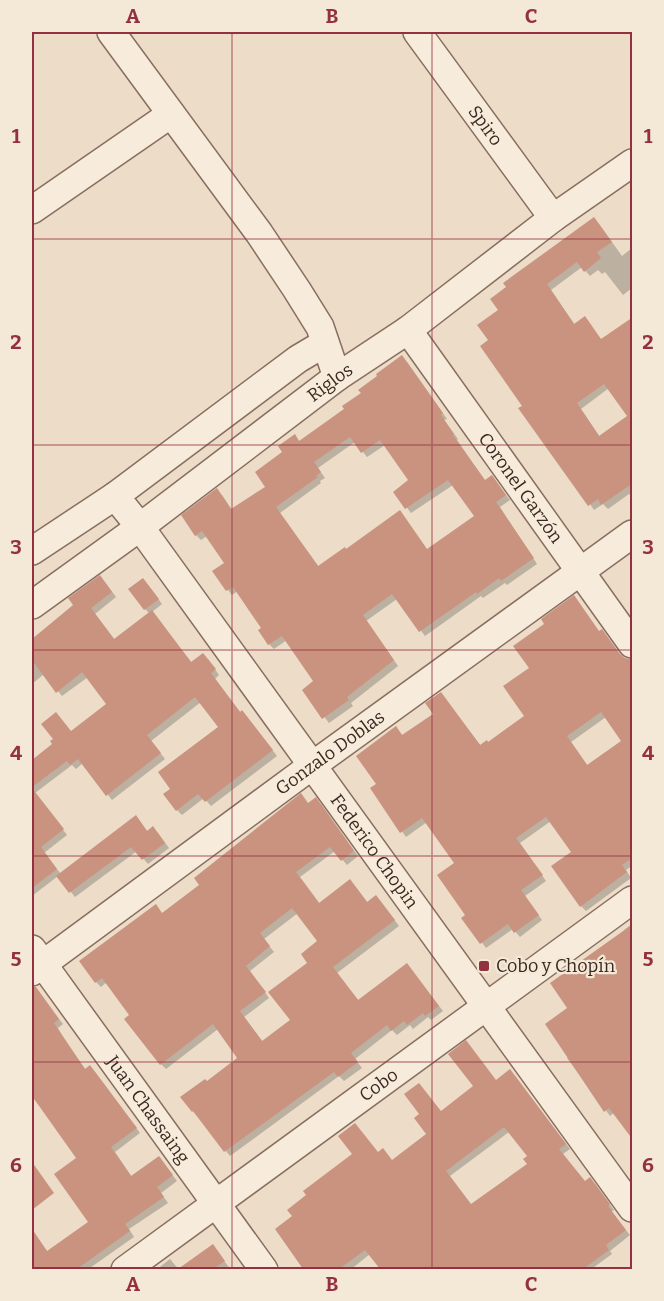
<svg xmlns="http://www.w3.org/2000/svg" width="664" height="1301" font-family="Bitter,serif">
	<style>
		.shadow { fill: #0003; fill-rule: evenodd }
		.building { fill: #c99380; fill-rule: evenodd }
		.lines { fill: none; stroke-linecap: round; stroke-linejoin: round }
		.street-casing { stroke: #886e5e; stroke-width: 30 }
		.street { stroke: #f7ebdb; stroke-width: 27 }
		.grid { fill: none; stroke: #943140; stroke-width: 1.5; stroke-opacity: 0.55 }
		.poi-dot { fill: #943140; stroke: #f4e8d7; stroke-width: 2 }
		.labels { text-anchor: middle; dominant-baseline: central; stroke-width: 4.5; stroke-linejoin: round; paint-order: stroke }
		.street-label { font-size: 18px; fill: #392921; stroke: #f4e8d7 }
		.poi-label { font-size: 18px; fill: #392921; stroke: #f4e8d7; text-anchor: start }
		.neatline { fill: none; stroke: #943140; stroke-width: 2 }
		.grid-label { font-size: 20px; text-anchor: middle; font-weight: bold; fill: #943140 }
	</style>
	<rect width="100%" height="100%" fill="#ecdcc8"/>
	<path class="shadow" d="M599,224L622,256L632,248V288L623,295L605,272L602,274L598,270L590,276L582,267L551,290L575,325L609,388L581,409L600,437L632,466V496L629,494L608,509L603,504L594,510L524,406L490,340L500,310Z
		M407,362L447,419L444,420L458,439L457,440L485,481L492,477L510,500L500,507L537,564L507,585L505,583L483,598L481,596L425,636L397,599L366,621L398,666L351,703L353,706L329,723L304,690L315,682L287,640L274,649L269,644L264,628L238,591L232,595L214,572L226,563L207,536L201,540L196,535L222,495L232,510L267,487L294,436L300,442ZM355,442L367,457L385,445L410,480L395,492L411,513L453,485L476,517L428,551L347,550L319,567L280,513L321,483L320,481L325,478L318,468Z
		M105,582L116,597L95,614L115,640L150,614L145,609L148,585L162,604L152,612L192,663L208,659L219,675L215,679L241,713L247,717L277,756L211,806L204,798L182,815L177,810L172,789L220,727L201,702L151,741L165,759L112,800L83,763L76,769L72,765L35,793L67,835L44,853L61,874L140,822L148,832L158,833L169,848L148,864L137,851L75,897L58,876L32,896V855L36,852L32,846V762L108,704L88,677L62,696L44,674L32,684V641Z
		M546,624L606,717L571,742L588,766L632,794V866L626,870L631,878L586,911L581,906L573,852L551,821L520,843L546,881L525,896L542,920L520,937L513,929L486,948L464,918L467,916L456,864L427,822L406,837L372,788L378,784L396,728L403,736L435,714L445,699L481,746L488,743L526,716L531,669Z
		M321,804L358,856L347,865L335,851L300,877L320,904L355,886L368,903L381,902L399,926L337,973L359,1001L411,970L443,1011L431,1020L428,1017L413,1029L410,1025L397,1035L392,1030L355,1059L362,1068L344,1081L339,1076L230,1156L182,1098L207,1083L239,1058L218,1029L166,1069L161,1064L132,1015L107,982L101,987L96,982L163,914L309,805ZM298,913L320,941L310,963L292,1020L263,1042L244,1017L269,998L250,971L274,952L264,939Z
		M632,924V966L615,1112L610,1116L567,1058L569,1056V1008L625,931L624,930Z
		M41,996L63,1024L58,1028L65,1042L86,1070L95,1072L140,1133L115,1152L132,1177L159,1158L177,1181L161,1193L168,1203L129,1229L134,1237L87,1270H32V1229L48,1253L90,1222L78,1158L32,1094V1003Z
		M515,1076L570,1149L563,1154L585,1183L595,1184L614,1210L611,1212L630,1235L610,1251L612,1254L590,1270H382L370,1254L350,1270H326L324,1268L321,1270H305L277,1230L378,1154L393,1162L428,1135L442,1113L497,1081ZM509,1132L529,1156V1164L472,1206L450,1176Z
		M213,1246L231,1270H180Z
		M170,1259L179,1270H156Z"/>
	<path class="building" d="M594,217L612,242L597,252L601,258L584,272L577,262L547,284L574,324L585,316L601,339L633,317V483L601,505L598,499L588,506L518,408L522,406L480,346L488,340L477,325L498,310L490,299L506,287L503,283ZM604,384L627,416L599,436L577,403Z
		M402,355L443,413L441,415L454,434L453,435L485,480L492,475L506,495L496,502L534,558L501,581L499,578L477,594L476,592L419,632L392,594L363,615L394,660L347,697L349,700L322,719L302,690L313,681L282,636L268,645L258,630L261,628L233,587L226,591L212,571L224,563L202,531L195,536L181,515L217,488L231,509L265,487L255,472L282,452L278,446L295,434L299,441L344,409L342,406L361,393L358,390L377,376L376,374ZM350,437L361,453L380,440L408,480L393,492L405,509L448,480L474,516L427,549L400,510L346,549L345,547L318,566L276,507L318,477L316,476L321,472L314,462Z
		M100,575L112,592L91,608L114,639L152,610L191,662L203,653L216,669L211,673L240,712L242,710L273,750L205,802L198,794L176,811L163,794L170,789L158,772L218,727L195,697L147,735L161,753L106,796L78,759L70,765L67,761L32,787V760L52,744L50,741L53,739L41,724L56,712L71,731L106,704L82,672L56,693L32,660V639L73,605L68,598Z
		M143,578L159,599L144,610L128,589Z
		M574,595L599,631L602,629L620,654L625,658L633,660V857L622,865L627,872L580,907L551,866L571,852L546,817L516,838L543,875L521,890L539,915L514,933L508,924L480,944L461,918L465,915L437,875L454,863L422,818L400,833L370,788L376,784L356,756L396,726L402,735L433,714L425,703L441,692L480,745L487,740L488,742L524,716L503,686L529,668L513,646L544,624L541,619ZM601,712L621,741L587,765L567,736Z
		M32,788L64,829L41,847L57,869L32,888Z
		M301,793L308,803L316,797L354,851L341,861L330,847L296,872L319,903L350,879L367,902L376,895L395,920L333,967L358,1000L407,963L439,1006L425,1016L423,1013L407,1025L404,1021L391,1031L387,1025L351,1053L358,1062L338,1077L334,1072L224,1152L193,1111L192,1112L180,1097L205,1079L207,1081L237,1058L213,1024L160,1065L124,1019L129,1015L102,978L95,983L79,961L156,904L162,913L199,885L194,878ZM292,908L317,941L301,954L307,963L268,992L290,1020L262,1041L240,1011L266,992L246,966L270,946L260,933Z
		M136,815L147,831L153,826L165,843L142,860L131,847L69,893L56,876Z
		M633,924V1140L609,1108L604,1112L545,1024L567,1008L550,983Z
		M32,987H36L59,1019L54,1023L85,1069L90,1065L137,1128L111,1147L131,1176L159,1156L173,1175L157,1187L164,1197L125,1224L130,1231L77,1269H32V1229L47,1251L88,1222L54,1174L76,1158L32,1096Z
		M466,1040L496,1080L510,1069L566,1144L559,1149L585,1181L590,1177L610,1204L608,1206L626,1230L606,1245L609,1250L583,1269H380L365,1250L339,1269H303L275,1229L292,1216L287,1210L306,1195L303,1191L352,1154L338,1136L355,1123L378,1152L383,1148L392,1160L426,1134L414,1118L419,1114L404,1094L419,1083L441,1111L473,1086L448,1054ZM504,1127L527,1156L523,1159L527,1164L471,1204L446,1171Z
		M32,1162L54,1193L32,1210Z
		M213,1244L225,1261L213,1269H178Z"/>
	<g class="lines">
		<defs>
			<g id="street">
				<path d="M111,32L259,233L297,290L320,327L337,377"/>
				<path id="s1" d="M417,32L553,218"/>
				<path d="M32,210L171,114"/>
				<path id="s2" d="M408,330L632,644"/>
				<path id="s3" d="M115,496L140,527L632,1208"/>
				<path d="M32,551L115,496L298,359L325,343"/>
				<path id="s4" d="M32,605L140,527L337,377L408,330L553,218L632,163"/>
				<path id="s5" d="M32,949L264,1270"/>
				<path id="s6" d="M32,972L313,765L632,534"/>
				<path id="s7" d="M125,1270L632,900"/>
			</g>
		</defs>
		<use href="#street" class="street-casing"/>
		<use href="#street" class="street"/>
	</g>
	<path class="grid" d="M232,32V1270M432,32V1270M32,239H632M32,445H632M32,650H632M32,856H632M32,1062H632"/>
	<rect class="poi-dot" x="478" y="960" width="12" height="12" rx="3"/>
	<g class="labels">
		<g class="street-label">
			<text stroke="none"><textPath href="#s1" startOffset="116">Spiro</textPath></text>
			<text stroke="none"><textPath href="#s4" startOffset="372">Riglos</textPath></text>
			<text stroke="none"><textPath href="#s2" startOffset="194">Coronel Garzón</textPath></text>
			<text stroke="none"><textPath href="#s6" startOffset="370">Gonzalo Doblas</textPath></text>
			<text stroke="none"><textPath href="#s3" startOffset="440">Federico Chopin</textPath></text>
			<text stroke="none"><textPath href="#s7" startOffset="314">Cobo</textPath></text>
			<text stroke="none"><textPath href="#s5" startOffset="198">Juan Chassaing</textPath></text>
		</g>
		<g class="poi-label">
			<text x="496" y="966">Cobo y Chopín</text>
		</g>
	</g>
	<rect width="664" height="1301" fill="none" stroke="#f4e8d7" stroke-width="66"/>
	<rect x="33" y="33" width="598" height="1235" class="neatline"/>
	<g class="grid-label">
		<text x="133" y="23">A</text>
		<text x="332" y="23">B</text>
		<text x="531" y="23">C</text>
		<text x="16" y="143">1</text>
		<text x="648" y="143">1</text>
		<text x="16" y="349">2</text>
		<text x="648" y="349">2</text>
		<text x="16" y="554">3</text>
		<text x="648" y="554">3</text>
		<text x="16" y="760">4</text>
		<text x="648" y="760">4</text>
		<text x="16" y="966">5</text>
		<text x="648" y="966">5</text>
		<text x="16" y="1172">6</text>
		<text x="648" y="1172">6</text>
		<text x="133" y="1291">A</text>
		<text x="332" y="1291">B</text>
		<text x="531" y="1291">C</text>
	</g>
</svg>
